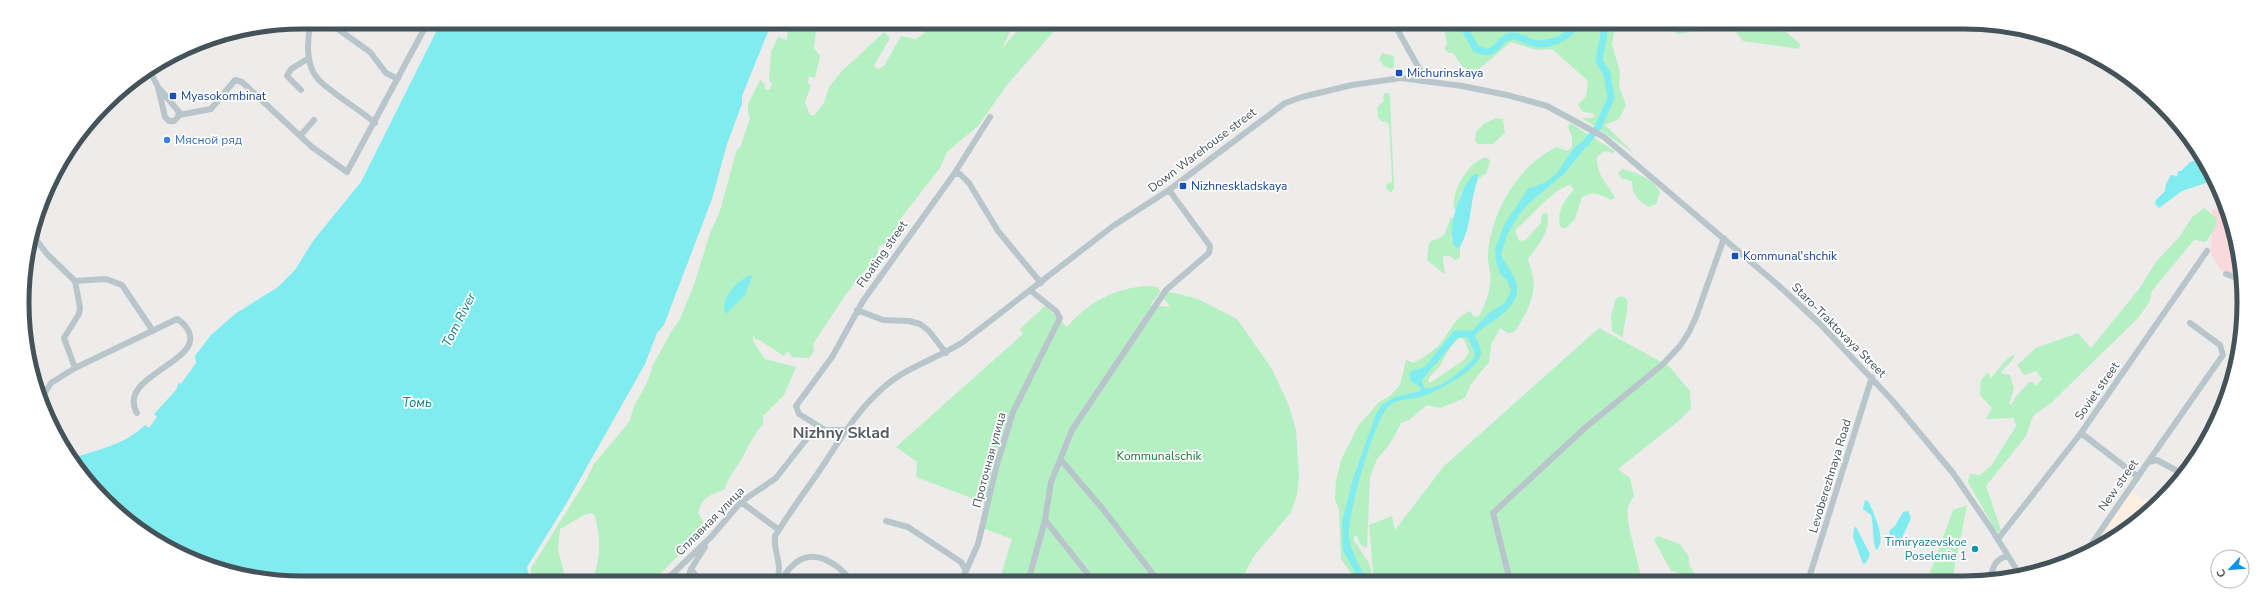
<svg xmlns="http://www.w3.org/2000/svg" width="2266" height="605" font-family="'Nunito Sans',sans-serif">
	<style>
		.commercial { fill: #fcefe1 }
		.medical { fill: #fbd8db }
		.green { fill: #b5f0c2; fill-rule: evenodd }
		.water { fill: #80ecef }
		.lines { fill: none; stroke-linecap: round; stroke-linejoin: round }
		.river { stroke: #80ecef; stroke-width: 7 }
		.minor { stroke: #b8c6cc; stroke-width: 6 }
		.transit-dot { fill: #1a4fb4; stroke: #fff; stroke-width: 1.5 }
		.shop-dot { fill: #3f7fe0; stroke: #fff; stroke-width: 1.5 }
		.culture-dot { fill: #0f9aa8; stroke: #fff; stroke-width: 1.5 }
		.labels { text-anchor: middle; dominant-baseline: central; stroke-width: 3.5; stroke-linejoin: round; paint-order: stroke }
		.transit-label { font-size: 12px; fill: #164399; stroke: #fff; text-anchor: start }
		.shop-label { font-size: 12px; fill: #366cbe; stroke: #fff; text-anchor: start }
		.street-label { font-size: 12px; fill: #435359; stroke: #fff }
		.park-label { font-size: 12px; fill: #127c34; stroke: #fff }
		.culture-label { font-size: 12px; fill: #0d838f; stroke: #fff; text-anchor: end }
		.water-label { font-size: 13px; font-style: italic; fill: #097f83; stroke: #fff }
		.district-label { font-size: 16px; font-weight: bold; fill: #585d60; stroke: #fff }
		.rim { fill: none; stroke: #435359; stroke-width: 5 }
	</style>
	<rect width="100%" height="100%" fill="#eeebeb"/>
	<path class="commercial" d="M2132,490L2154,507L2149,513L2093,548Z"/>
	<path class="medical" d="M2212,209L2228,212L2239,248L2241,276L2221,270L2211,254Z"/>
	<path class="green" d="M788,22H817L814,48L820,56L815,78L809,76L808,83L811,86L805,102L810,115H814L824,103L829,87L842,71L884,32L890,38L874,66L878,69L884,66L901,36L915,39L924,34L927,22H1015L1002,48L1025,22H1062L1007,85L978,126L947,152L940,168L901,218L895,235L886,244L879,246L877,256L846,294L813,344L814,351L809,358L792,357L788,351L784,356L761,341L755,339L753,335V341L765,359L796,367L784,395L763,416V424C754,434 750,444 743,456C737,468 728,476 725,489C710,496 702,496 698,513L704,523L687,547L651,583H591C601,559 601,540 595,516L592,513L586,514L560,529L558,549L565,577L555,583H542L531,573V568L585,482L594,464L630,421C633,401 649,386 652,367L672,330L679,321L694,285L710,233L719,214L737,149L740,148L750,118L748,112V104L760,80L765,85V90L770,89L772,84L769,80L771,52L778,37L787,40Z
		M1452,22H1532L1542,26L1556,22H1616L1612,44L1620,72L1619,86L1626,105L1619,119L1605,125L1634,153L1582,118H1592L1595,116L1592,113L1583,112L1578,105L1586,96L1588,81L1552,49L1536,50L1511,42L1479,69L1470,71L1462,66L1453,53H1448L1444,48L1447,45L1445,33Z
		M1653,22H1698L1699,31L1677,34L1672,28L1660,26Z
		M1747,29L1786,32L1800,44L1799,49L1743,41L1736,32Z
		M1382,53L1394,56V67L1391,69L1383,65L1379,59Z
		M1384,93H1389L1390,98L1394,188L1391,193L1386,188L1387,184L1392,182V178L1389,125L1386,121L1383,122L1378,118L1377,107L1384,101L1383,97Z
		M1496,118L1503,119L1505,133L1493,144H1478L1475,141L1476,132L1484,124Z
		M1570,123L1615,151L1613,153C1605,150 1602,151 1597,157C1596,176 1608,183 1615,198L1611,200C1600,194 1593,191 1582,197L1575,219L1566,228H1561C1555,214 1564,200 1574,190L1570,185C1553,189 1530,218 1515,230L1519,241L1526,240L1541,223L1542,214L1547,213C1552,230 1537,247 1528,259C1530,267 1533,275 1534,284C1534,299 1523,321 1514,332L1508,333L1500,328L1491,345L1489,362L1471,384L1465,398L1440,408L1427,405L1409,420L1401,423L1390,444L1377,459L1370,477L1367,548L1361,545L1356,535L1353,539L1369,563L1374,582H1357L1341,559L1339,510L1335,499L1336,481L1341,460L1358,426L1379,402L1390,396L1400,385L1406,360L1414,363C1423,358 1432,352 1439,345C1450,333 1455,316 1470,311L1474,317L1479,316C1486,303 1492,288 1490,272C1489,265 1487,258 1488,251C1493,210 1518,165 1557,147L1567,151L1572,147V137L1568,127ZM1460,338L1464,339L1469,352L1464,360L1430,383L1428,380C1431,374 1435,372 1439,367C1445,357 1450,345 1460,338Z
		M1483,158H1488L1490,161L1486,174L1479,178L1478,174L1461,192L1456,209H1454C1452,190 1466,166 1483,158Z
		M1622,169C1635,172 1654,179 1660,192L1656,204L1649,207C1639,201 1632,195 1632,182L1629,180L1621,178L1618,173Z
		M2204,208L2217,219L2216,226L2206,242L2194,240L2152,291L2150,301L2138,318L2051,403L2033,416L2026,436L1986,486L2001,530L1997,533L1968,482L1970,474L1980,475L1991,466L2016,426L2014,418L1986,419L1992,408L1980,395L1981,380L1988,372L1991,378L2008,358L2015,354C2013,363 2005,366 2001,373L2010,375L2014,389L2009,404L2011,405L2015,398L2029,382H2033L2035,386L2042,379L2036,371L2024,375L2017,365L2036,348L2078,333L2091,348L2139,289L2156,262L2180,236L2192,217Z
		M1451,217L1454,219L1451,240L1457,248L1460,247V258L1455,260L1450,256H1443C1442,263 1446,268 1444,274L1427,260C1430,234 1427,246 1444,235Z
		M1149,286L1158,287L1160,292L1150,305L1170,307L1164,298L1166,293L1171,292L1198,299L1237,319L1272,369L1289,406L1296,430L1299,476L1297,495L1291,512L1254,556L1240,582H1033L1031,578L1026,582H999L1012,539L980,527L987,504L916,477L917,462L896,447L1023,334L1020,329L1045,306L1067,327C1088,302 1117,287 1149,286Z
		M1622,296L1627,299C1629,312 1623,325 1623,338L1612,331L1611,316L1616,298Z
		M1599,328L1669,366L1690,391L1691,408L1681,419L1618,469L1630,478L1634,496C1632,499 1629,503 1628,507C1625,520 1638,560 1641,576L1640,581H1380L1373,573L1369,525L1392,516L1395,530L1444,466Z
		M1967,505L1952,581H1927L1953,510Z
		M1658,536L1680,544L1689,557C1687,568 1695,572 1701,581C1687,581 1684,574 1671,571L1654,540Z"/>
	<path class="water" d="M441,22H772L742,96V104L727,144L712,199L664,325L657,333L645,364L566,504L527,567L529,576L535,583H303L248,578L195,562L147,536L80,473L71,459C97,449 124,446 145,425L149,428L157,417L154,414L176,390L179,382L181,384L196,363L195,356L211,335L235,314L278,287L295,270L313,241L361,182Z
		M1591,134L1594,137L1565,173L1526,206L1518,216L1507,235L1501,254C1504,263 1511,270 1515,279C1526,305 1493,319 1477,333L1475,337C1478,342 1483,350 1480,357C1473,373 1437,391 1421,397C1410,400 1398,398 1389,406C1375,417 1346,518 1349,538C1352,554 1360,568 1369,582H1360L1343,550L1342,522L1353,479L1376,414L1382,405L1395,397L1420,391V387L1411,381L1409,375L1411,371L1424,367L1437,355L1440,358L1422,380L1424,388C1441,391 1463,369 1474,358L1475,353L1468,339V335L1489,313L1505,303L1511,291L1507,280L1500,274L1496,261L1495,249L1504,225L1528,189L1546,182L1557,173L1573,149Z
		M2203,158L2212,175L2206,183L2182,191L2159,208L2155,204L2156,200L2165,191L2166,184L2171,175L2177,176L2178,171H2181L2190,162Z
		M1475,174H1478C1479,180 1475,186 1474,192C1470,211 1470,229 1460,247L1457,248C1442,240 1462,181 1475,174Z
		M753,275L745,295L726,314C718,300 739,277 753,275Z
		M1865,500L1869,502C1873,513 1888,541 1876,550C1872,540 1874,526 1871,515L1863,509Z
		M1908,511L1911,518L1902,538L1898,541L1891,540L1889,531L1895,526L1903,512Z
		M1856,527L1870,554L1866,563L1863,564L1853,537L1854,528Z"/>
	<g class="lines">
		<path class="river" d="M1461,22L1476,49C1500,59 1495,38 1512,36C1519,35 1524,40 1530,42C1547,48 1570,38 1577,22
			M1586,143L1598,127L1611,98L1607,74L1599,61L1606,22
			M1433,362L1456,334H1471"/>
		<path class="minor" d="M311,22C307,39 305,65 318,79C331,93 359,109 375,123
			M328,22L370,52L386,73L398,79
			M1393,22L1420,70L1421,81
			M150,71L158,87L165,117L169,121H174L178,117L179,112L158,87
			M301,90L287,76L291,69L309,58
			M179,115L211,109L235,80L242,82L312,147L347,172L428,22
			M300,136L314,120
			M954,174H960L969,183L998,231L1041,283
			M31,233L47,254L75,281L106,279L122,285L153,331
			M2226,274L2242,280
			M857,310L883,320L909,321L920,324L929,331L946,353
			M75,368L177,319C183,322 186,326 189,332C202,363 116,376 137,413
			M41,399L51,383L75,368L64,338L79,314L80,307L75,281
			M846,430H825L799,414L796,406L832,357L863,301L954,174L990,117
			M2081,433L2137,476
			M1061,460L1102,508L1159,582
			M2148,462L2223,355L2220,345L2190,323
			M741,502L779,530
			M1045,520L1094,582
			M886,521L908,527L961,562L966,571
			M1998,539L2081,433L2207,251
			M2086,552L2148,462L2157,460L2181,473
			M691,569L701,582
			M1510,581L1493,513L1586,427L1662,365L1680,346L1689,332L1696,317L1724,238
			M1808,581L1872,377
			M1989,581C1993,568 1994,559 2008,556
			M664,582L711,537L741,502L776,478L812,432L825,430
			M687,582L691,569L705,547
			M777,582C783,560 773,554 775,536C788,515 803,494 818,473C838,443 856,411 884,387C907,367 938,358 963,342L1113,226L1169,190L1285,103L1302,97L1352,85L1401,78L1462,86L1507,95L1547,106L1604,137L1778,285L1819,323L1892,400L1953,473L1990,527L2020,575
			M780,582C783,577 787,571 791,567C812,545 838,563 852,582
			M959,582L966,571L978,544L997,464L1013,412L1060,318L1056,311L1031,291
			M1028,582L1045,520L1051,482L1072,430L1166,290L1209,253L1210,246L1169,190"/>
	</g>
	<g class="transit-dot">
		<rect x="1395" y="69" width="8" height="8" rx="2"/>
		<rect x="169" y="92" width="8" height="8" rx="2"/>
		<rect x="1179" y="182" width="8" height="8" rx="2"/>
		<rect x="1731" y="252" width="8" height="8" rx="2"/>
	</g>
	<circle class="shop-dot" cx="167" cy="140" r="4"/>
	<circle class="culture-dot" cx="1975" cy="549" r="4"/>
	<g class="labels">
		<g class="transit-label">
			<text x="1407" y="73">Michurinskaya</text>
			<text x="181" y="96">Myasokombinat</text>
			<text x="1191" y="186">Nizhneskladskaya</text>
			<text x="1743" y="256">Kommunal'shchik</text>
		</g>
		<g class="shop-label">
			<text x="175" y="140">Мясной ряд</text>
		</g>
		<g class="street-label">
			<text transform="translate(1202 150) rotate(-37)">Down Warehouse street</text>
			<text transform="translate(882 254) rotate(-55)">Floating street</text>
			<text transform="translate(1839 330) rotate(45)">Staro-Traktovaya Street</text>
			<text transform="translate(2097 391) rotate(-55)">Soviet street</text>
			<text transform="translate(989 460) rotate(-75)">Проточная улица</text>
			<text transform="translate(1830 476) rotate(-73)">Levoberezhnaya Road</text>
			<text transform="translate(2118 485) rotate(-55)">New street</text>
			<text transform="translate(710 521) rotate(-45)">Сплавная улица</text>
		</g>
		<g class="park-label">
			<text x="1159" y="456">Kommunalschik</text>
		</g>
		<g class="culture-label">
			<text x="1967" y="542">Timiryazevskoe<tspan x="1967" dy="14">Poselenie 1</tspan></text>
		</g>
		<g class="water-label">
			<text transform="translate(459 320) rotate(-63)">Tom River</text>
			<text x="417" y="403">Томь</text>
		</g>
		<g class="district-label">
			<text x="841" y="433">Nizhny Sklad</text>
		</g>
	</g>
	<path d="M0 0H2266V605H0ZM302 29H1964A273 273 0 0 1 2237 302V303A273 273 0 0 1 1964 576H302A273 273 0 0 1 29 303V302A273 273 0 0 1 302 29Z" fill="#fff" fill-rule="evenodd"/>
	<path class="rim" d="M302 29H1964A273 273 0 0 1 2237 302V303A273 273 0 0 1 1964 576H302A273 273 0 0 1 29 303V302A273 273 0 0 1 302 29Z"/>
	<g transform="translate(2230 569) rotate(244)"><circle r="19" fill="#ffffff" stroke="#b4babd"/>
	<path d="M0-3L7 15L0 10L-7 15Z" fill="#1192e2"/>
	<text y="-6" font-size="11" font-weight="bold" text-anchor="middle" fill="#435359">С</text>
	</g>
</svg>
